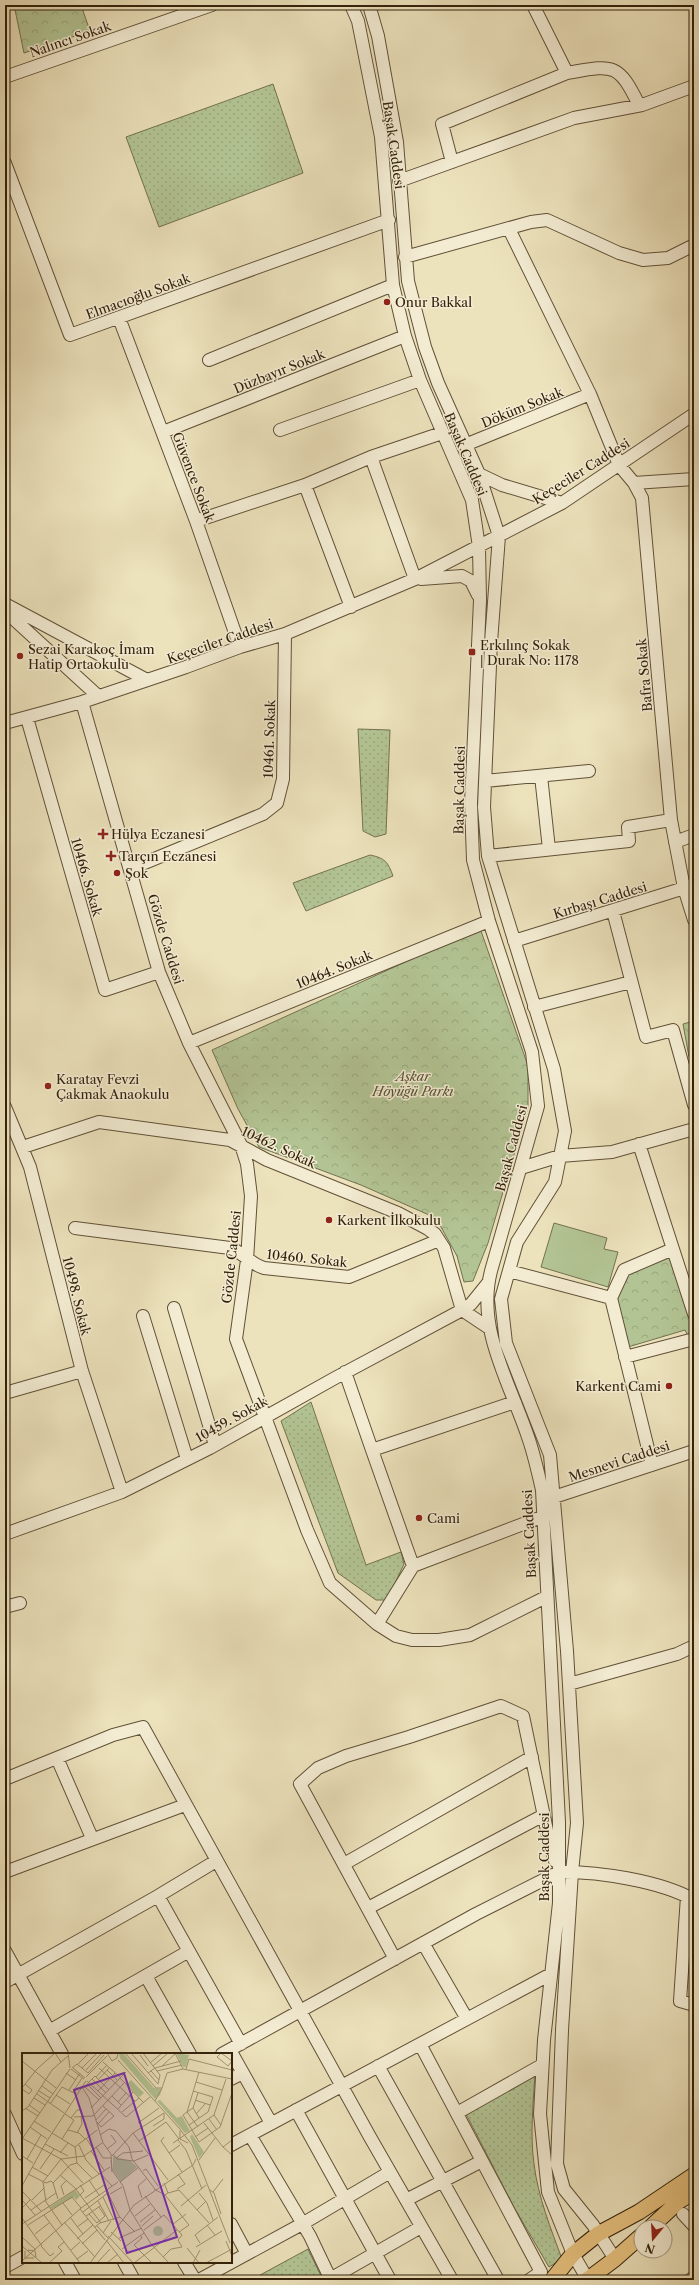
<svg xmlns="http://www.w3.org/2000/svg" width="699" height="2285" font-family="'Libre Caslon Text',serif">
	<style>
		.grass { fill: url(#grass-dots); stroke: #737250 }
		.forest { fill: url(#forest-crowns); stroke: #737250 }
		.garden { fill: #b3c494; stroke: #737250 }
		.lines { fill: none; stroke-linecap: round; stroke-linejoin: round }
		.minor-casing { stroke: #615137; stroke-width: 14 }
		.major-casing { stroke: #33210b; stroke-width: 17 }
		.minor { stroke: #f3ecd3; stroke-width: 12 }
		.major { stroke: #e6c17e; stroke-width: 15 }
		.poi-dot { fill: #8f2418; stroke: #f3ecd3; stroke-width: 1.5 }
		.labels { text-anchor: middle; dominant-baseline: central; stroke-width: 3; stroke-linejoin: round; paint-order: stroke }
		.street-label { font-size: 13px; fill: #33210b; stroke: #f3ecd3 }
		.poi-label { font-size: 13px; fill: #33210b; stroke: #f3ecd3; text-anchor: start }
		.park-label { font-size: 13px; font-style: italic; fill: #595234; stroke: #f3ecd3 }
		.inset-road { fill: none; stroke: #a29575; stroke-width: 1 }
		.view { fill: #7b2cbf; fill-opacity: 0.15; stroke: #7b2cbf; stroke-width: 2 }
		.inset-edge { fill: none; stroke: #33210b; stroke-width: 2 }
	</style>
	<defs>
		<pattern id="grass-dots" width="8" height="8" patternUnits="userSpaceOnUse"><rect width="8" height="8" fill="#b3c494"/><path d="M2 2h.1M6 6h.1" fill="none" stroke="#9aa87e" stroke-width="1.8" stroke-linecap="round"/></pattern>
		<pattern id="forest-crowns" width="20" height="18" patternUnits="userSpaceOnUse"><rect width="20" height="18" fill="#b3c494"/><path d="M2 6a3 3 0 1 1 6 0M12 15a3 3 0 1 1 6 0" fill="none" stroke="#9aa87e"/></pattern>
	</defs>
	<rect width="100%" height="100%" fill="#ece2bc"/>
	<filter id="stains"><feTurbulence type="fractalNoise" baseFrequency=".005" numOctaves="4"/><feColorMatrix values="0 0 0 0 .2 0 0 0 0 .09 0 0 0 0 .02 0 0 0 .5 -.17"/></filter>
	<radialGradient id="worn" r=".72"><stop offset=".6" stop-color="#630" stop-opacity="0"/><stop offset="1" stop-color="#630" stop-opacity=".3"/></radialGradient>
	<path class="grass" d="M273,84L303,173L159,227L126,137Z
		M358,729L390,730L386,834L375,837L363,831Z
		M370,855C385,858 388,862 393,876L306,911L293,883Z
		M311,1402L366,1565L401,1552L404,1564L387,1600H376L338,1573L281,1421Z
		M535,2075C533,2104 530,2135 534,2164C538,2197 551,2229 562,2259L549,2267L515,2209L466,2114Z
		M308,2249L323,2280H251Z"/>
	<path class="forest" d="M14,5H81L90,31L24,53Z
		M480,928L528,1066V1107L488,1243L473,1281L464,1282L457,1256L436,1218L361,1185L259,1147L238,1109L212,1050Z
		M694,1021V1055L689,1057L683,1024Z
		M671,1255L694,1326V1335L689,1338L685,1330L628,1347L615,1299L625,1273Z"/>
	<path class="garden" d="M554,1223L607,1238L604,1249L618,1252L608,1287L541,1267Z"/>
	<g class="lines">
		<defs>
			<path id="minor" d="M351,5L358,21L381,137L393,285L405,336L420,380L472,500L479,547L480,600L471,803L473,860L489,921L532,1052L538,1106L491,1271C476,1329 510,1383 528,1437C534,1454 538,1472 542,1490L559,1822V1903L544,2040L540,2114L548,2192L573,2254L588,2280
				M369,5L378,36L397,142L408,281L425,347L438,383L479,474L499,536L491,642L484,807L488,856L554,1069L565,1131L555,1182L517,1242L501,1299L506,1343L550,1455L567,1651L577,1823L572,1872L562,2030L557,2164L564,2189L593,2225L615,2259
				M567,73C613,65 618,62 639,105
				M5,77L212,5
				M452,162L442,124L567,73L533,5
				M5,163L70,335L389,220
				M399,181L574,118L642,105L694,86
				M509,229L590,394L619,465L634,483L642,498L671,820L684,888L694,920
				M405,257L531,222L547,220L619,253L643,260L668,258L694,245
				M119,318L196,521L240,647
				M209,360L393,285
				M280,430L420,380
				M163,432L405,336
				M465,445L590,394
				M371,457L415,579
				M479,474L502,485L562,503
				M634,483L694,479
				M305,485L351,607
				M196,521L305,485L371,457L442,433
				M421,579L462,576L471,581L478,595
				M5,604L147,680
				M5,611L98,696
				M82,702L159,972L189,1043L241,1145L247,1164L251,1196L247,1260L236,1339L307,1530L330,1583L377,1624L396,1636L412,1640H439L470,1635L546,1597
				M27,718L105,990L159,972
				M5,723L82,702L186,667L240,647L285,634L415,579L562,503L694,414
				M541,776L549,849
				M485,781L589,771
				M675,842L694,835
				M488,856L629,841L628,827L671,820
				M130,869L263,814L277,803L283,779L285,634
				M613,911L646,1037L673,1030L694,1105
				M514,941L694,885
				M534,1007L631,982
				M189,1043L489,921
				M5,1107L30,1167L82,1371L122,1492
				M639,1144L694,1314
				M23,1147L99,1122L230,1140L267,1160L398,1213L428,1229L435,1234L444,1248L462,1310
				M521,1168L560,1156L612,1152L694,1129
				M75,1228L230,1248C243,1252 250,1264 264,1268L349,1277L439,1240
				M509,1271L611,1298L652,1465
				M611,1298L624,1270L673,1249
				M174,1308L215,1445
				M462,1310L489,1328
				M143,1316L187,1459
				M625,1357L694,1339
				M345,1372L372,1450
				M5,1393L82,1371
				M554,1497L694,1451
				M5,1534L122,1492L210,1448L335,1378L462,1310L471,1304L488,1283
				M413,1566L372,1450L515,1402
				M5,1607L20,1603
				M377,1624L413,1566L544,1516
				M569,1684L677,1654L694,1646
				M57,1758L92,1838
				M5,1779L113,1735L143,1727L370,2137L452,2280
				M344,1864L532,1757
				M5,1872L185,1805
				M158,1896L241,2044
				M687,1896L680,2001L694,2005
				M368,1908L544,1815
				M423,1943L467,2019
				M5,1951L62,2054
				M395,1959L300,1784L318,1768L346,1756L409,1737L501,1706L523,1716L550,1845L555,1861
				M146,1976L190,2054
				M5,1982L158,1896L216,1861
				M49,2031L189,1951
				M420,2044L541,2272L529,2280
				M230,2050L271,2123
				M222,2054L476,1914L559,1872C596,1871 661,1881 694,1900
				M378,2066L498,2280
				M231,2079L243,2073
				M296,2110L390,2280
				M457,2113L542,2065
				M5,2114L23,2154
				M250,2135L310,2236L331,2280
				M231,2145L551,1974
				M406,2200L482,2161
				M683,2214L694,2226
				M231,2224L247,2254
				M65,2262L75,2280
				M124,2262L134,2280
				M184,2262L195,2280
				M5,2267L23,2257
				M330,2279L421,2227
				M199,2280L302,2224L390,2172
				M690,2280L694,2277"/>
			<path id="major" d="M651,2227L679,2201L694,2192
				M552,2280L573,2254L598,2234L639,2212L694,2175
				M587,2280L615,2259L641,2236"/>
		</defs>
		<use href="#minor" class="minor-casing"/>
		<use href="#major" class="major-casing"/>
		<use href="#minor" class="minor"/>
		<use href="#major" class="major"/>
	</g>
	<g class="poi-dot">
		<circle cx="387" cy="302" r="4"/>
		<rect x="468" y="648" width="8" height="8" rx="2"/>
		<circle cx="20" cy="656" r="4"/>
		<path d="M101 828h4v4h4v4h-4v4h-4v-4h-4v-4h4z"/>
		<path d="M109 850h4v4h4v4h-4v4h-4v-4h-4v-4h4z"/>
		<circle cx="117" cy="873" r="4"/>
		<circle cx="48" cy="1086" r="4"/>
		<circle cx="329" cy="1220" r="4"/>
		<circle cx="669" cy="1386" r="4"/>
		<circle cx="419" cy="1518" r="4"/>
	</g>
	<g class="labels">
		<g class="street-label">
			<text transform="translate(70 39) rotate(-19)">Nalıncı Sokak</text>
			<text transform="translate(394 145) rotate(82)">Başak Caddesi</text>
			<text transform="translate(138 296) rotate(-20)">Elmacıoğlu Sokak</text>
			<text transform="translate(279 371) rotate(-22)">Düzbayır Sokak</text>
			<text transform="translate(522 407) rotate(-22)">Döküm Sokak</text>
			<text transform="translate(466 454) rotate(67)">Başak Caddesi</text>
			<text transform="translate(581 471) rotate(-32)">Keçeciler Caddesi</text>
			<text transform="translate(194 477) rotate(69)">Güvence Sokak</text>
			<text transform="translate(220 641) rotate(-19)">Keçeciler Caddesi</text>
			<text transform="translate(644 675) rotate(-95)">Bafra Sokak</text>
			<text transform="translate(269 739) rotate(-88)">10461. Sokak</text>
			<text transform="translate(459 790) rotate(-89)">Başak Caddesi</text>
			<text transform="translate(87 877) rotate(74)">10466. Sokak</text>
			<text transform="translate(600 900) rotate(-17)">Kırbaşı Caddesi</text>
			<text transform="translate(166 939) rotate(73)">Gözde Caddesi</text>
			<text transform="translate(334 969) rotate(-22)">10464. Sokak</text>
			<text transform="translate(279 1147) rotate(25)">10462. Sokak</text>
			<text transform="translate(511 1148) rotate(-75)">Başak Caddesi</text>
			<text transform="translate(231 1257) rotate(-84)">Gözde Caddesi</text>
			<text transform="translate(307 1258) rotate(6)">10460. Sokak</text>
			<text transform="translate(77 1296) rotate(76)">10498. Sokak</text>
			<text transform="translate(231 1419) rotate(-29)">10459. Sokak</text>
			<text transform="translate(619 1461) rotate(-18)">Mesnevi Caddesi</text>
			<text transform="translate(529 1534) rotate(-93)">Başak Caddesi</text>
			<text transform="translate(544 1857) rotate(-90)">Başak Caddesi</text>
		</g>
		<g class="poi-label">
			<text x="395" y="302">Onur Bakkal</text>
			<text x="480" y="645">Erkılınç Sokak<tspan x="480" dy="15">| Durak No: 1178</tspan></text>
			<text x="28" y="649">Sezai Karakoç İmam<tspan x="28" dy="15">Hatip Ortaokulu</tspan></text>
			<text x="111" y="834">Hülya Eczanesi</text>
			<text x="119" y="856">Tarçın Eczanesi</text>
			<text x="125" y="873">Şok</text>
			<text x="56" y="1079">Karatay Fevzi<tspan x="56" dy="15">Çakmak Anaokulu</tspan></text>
			<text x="337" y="1220">Karkent İlkokulu</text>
			<text x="661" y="1386" text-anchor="end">Karkent Cami</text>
			<text x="427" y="1518">Cami</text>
		</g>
		<g class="park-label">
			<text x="413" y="1076">Aşkar<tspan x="413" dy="15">Höyüğü Parkı</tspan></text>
		</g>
	</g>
	<g transform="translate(22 2053)">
		<rect width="210" height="210" fill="#ece2bc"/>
		<path d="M131 178a5 5 0 1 1 10 0a5 5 0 1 1-10 0Z" fill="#b3c494"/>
		<path d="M97,0H101L132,35L140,36L138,42L133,46L98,5ZM154,0L167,2L164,14H161ZM109,27L122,40L117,44L105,31ZM138,47L155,65L160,63L168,78L163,80L135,48ZM170,81L182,99L177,105L168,84ZM91,103L109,108L115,114L99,129L91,117ZM53,137L58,143L54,147L52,144L30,156L28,154Z" fill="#b3c494"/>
		<path class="inset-road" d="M46,0L48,15M85,0L90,8L95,5L96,0M103,0L134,35H140L145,20L161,16M109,0L136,31L138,22M121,0L138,22M153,0L161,16L210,26M199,0L195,4L206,13L210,8M199,0L210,8M118,2L126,13M96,7L157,75L170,92L208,190M0,8L34,35M81,9L99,25M128,10L140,0M56,11L66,1M131,13L146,0M140,13L153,1M50,15L55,11L66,20L82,2M51,15L63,25M60,15L75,0M77,15L113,48M49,16L62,26M164,16L167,6L210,17M64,17L80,0M85,17L96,28M129,18L137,27M135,18L160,12M104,19L98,25L122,50M177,19L165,59L161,62L177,89L198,74L210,40M44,20L54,27M126,20L133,15L159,8M64,24L85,3M74,24L85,12M70,26L84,40M76,27L87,15M65,28L104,64L128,44M174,29L200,37M65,31L79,45M20,33L31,41M60,34L67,45L81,90L89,101L90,117L101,133L108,157L129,191L147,210M0,35L15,16L33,0L39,9M0,36L7,41L10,37L3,31M47,37L58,20M17,38L28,45M76,38L93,20M51,39L60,25M176,40L171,55L177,65M15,41L42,60M34,42L48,51M90,43L99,52M12,45L23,52M77,47L63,34L67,29L73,23L87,37M173,47L188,52M133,48L140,35M96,49L104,40M28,51L40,34L54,41M7,52L18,60M3,55L16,63M69,55L98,25M171,55L165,59L176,74M96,56L111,39M0,58L6,54L30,17L46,3M100,59L117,45M174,61L183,51M192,62L199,72M52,64L71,63L102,30M49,65L55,57H59L61,64M187,66L195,77M74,67L84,56M12,68L29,79M75,69L79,74L92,63L81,53M116,70L137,55M182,70L201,94M76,71L87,59M167,72L186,59L191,44L171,38M131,73L142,66V60M8,74L25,86M46,77L57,80L63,86M158,78V86L166,90M30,80L53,94M55,80L60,71L59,64M111,80L146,127M78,82L87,76L94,78L107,94L110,106L133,136M142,84L139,88L160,119M173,84L186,75M0,85L39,106L61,130M64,85L71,96M0,86L48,16M40,86L52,67L43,61M156,87L164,97L180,136M210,87L201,94L210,102M117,88L144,69L157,86M151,90L192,62L204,26M23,91L46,103M57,92L64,107L77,121M74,94L81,105H89M85,96L94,89L89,82M69,98L82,117M38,100L46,90M147,100L158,92M91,101L95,106L112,108L126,102M0,103L11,110M90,103L111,80L142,60M94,105L101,100L121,98M5,106L19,82M89,107L90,119M177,107L193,85M10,114L26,123M18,116L32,96M121,118L124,116L136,133M78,120L90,133M6,121L24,130L29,128L31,130M38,122L53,135L79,170M70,125L55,110L53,94L75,77M67,127L77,142M21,129L39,106L62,103L80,90M21,129L24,149L40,172M98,129L117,114M142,130L146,140L143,142M0,133L23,91L64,28M132,136L143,142L167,172L157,179M155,136L163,131L156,121M188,137L192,140L199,161M0,138L19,158M191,139L201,126M146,140L157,137L187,170M177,140L185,150L191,167M88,141L100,134M42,142L39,133L44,128M58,142L62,138L58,132M123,143L139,164M81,144L92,167M63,145L82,132L97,163L113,179M120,145L116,133L125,125M36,146L31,130L48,112L55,110M0,147L13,162M10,147L22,135M76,148L87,168M41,150L50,162M159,153L184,132M0,155L9,146M58,156L83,187M9,157L34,140M175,157L184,148M61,159L87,139M67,161L75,170L83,163L77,154M22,162L58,210M64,163L78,153M113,163L128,151M48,164L61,181M0,165L20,193M42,169L73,204M118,169L133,157M0,171L88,114M6,172L50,144L59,155M150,172L164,161M185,172L193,182M75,173L86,185M120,173L131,163M55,174L66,166M73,174L78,170L98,164M122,177L142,162L160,182L156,187L160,194L149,196L141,204M89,179L99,188M81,180L89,168M13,181L27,170M86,183L111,210M119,183L120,185L112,192L130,210M0,184L14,197M97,185L120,175M55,186L71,172M84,187L102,210M204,188L210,203M178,190L173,182L196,164M60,191L75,177M0,193L20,210M19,193L28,203L32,200M174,194L200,178M165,195L177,210M100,196L122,180M6,197L13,198L14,204M49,197L58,189M3,198V205H12M55,206L66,198M0,208L59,155L96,129M27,210L40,198L36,194L42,189M68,210L112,152L171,112L174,106M75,210L88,196M85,210L96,201M112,210L155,177M171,210L178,197M184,210L210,196"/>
		<path class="view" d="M102,20L155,184L105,200L52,37Z"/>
		<rect width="210" height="210" class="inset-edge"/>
	</g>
	<rect width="699" height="2285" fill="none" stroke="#ece2bc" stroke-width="20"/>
	<rect x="6" y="6" width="687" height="2273" fill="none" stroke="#33210b" stroke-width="2"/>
	<rect x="10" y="10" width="679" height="2265" fill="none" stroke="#33210b"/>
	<g transform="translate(653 2239) rotate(198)"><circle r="19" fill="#f3ecd3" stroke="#a69b83"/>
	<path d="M0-3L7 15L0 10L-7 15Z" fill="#8f2418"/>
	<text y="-6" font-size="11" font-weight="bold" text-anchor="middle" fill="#33210b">N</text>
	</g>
	<rect width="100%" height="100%" filter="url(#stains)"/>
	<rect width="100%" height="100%" fill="url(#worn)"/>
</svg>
